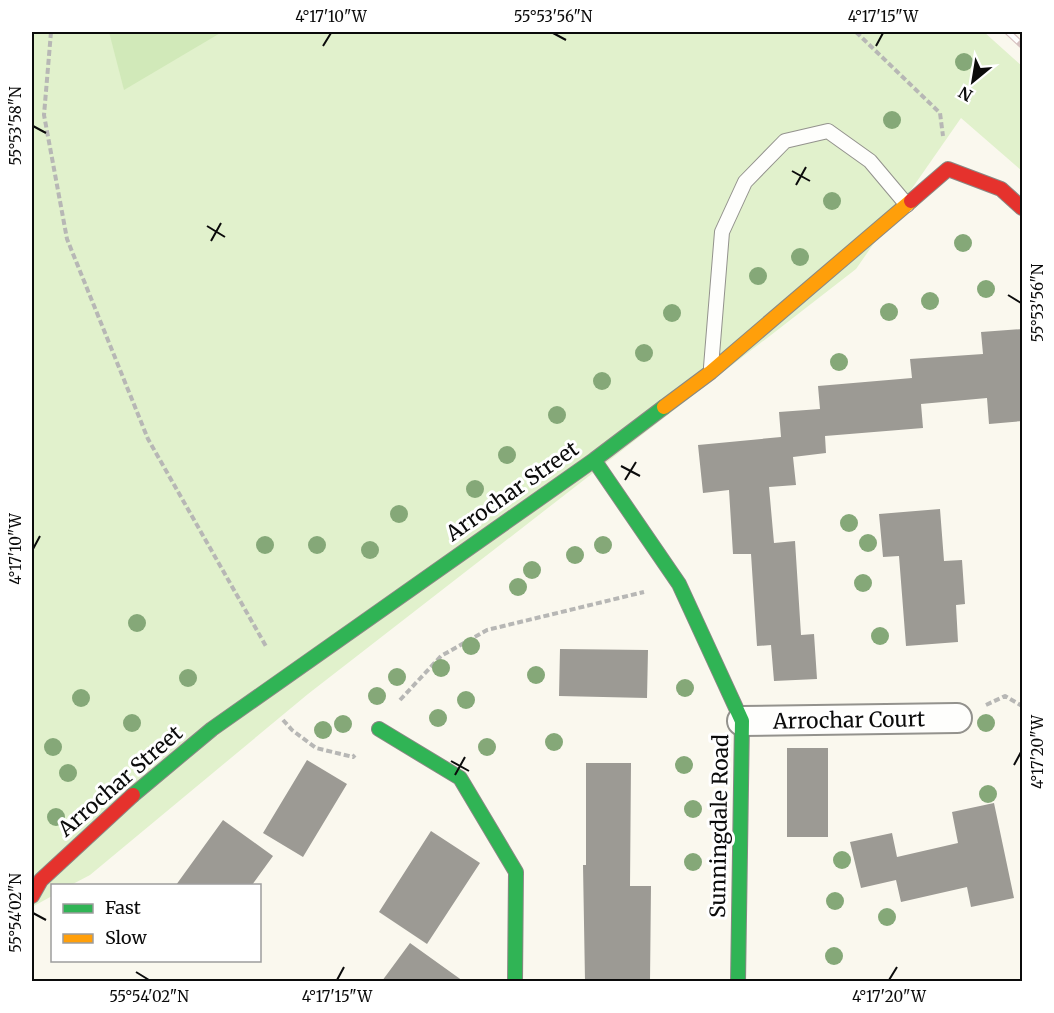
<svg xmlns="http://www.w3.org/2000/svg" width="1054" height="1013" font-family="Merriweather,serif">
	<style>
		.green { fill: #e1f1cc }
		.forest { fill: #d1e9b9 }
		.building { fill: #9c9a94 }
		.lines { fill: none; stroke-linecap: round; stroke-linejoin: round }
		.lane-casing { stroke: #93928d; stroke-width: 16 }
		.street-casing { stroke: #93928d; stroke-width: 32 }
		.fast-casing { stroke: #898884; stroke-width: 16 }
		.slow-casing { stroke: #898884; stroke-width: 16 }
		.jam-casing { stroke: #898884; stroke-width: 16 }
		.path { stroke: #b7b7b5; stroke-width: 4; stroke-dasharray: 6 3; stroke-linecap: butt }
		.lane { stroke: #fefefc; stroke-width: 14 }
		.street { stroke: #fefefc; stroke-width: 28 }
		.fast { stroke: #30b455; stroke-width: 14 }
		.slow { stroke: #ff9f0a; stroke-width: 14 }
		.jam { stroke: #e5322d; stroke-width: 14 }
		.rail-casing { stroke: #d7c2c1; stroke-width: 7 }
		.rail { stroke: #fff; stroke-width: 4.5; stroke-dasharray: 14; stroke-linecap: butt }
		.tree { fill: #85a878 }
		.ticks { fill: none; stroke: #0b0b0b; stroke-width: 2 }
		.labels { text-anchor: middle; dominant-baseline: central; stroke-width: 6; stroke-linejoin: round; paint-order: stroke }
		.street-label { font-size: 21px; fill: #0b0b0b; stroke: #fff }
		.neatline { fill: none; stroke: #0b0b0b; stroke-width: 2 }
		.ticks-label { font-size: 15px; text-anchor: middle; fill: #0b0b0b }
	</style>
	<rect width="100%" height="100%" fill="#faf8ee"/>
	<path class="green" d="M32,32H984L1022,66V171L961,118L856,269L308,694L90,875L71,885L52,886V896L32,907Z"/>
	<path class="forest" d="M109,32H222L124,90Z"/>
	<path class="building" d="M1023,329V421L989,424L987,398L921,404L923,428L825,436L826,453L793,457L796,485L769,487L774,543L795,541L801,635L814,634L817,679L774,681L771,645L757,646L751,554H733L729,490L703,493L698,445L781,437L779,412L820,409L818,386L912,378L910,359L983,354L981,332Z
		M940,509L944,561L962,560L965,604L956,605L958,642L906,646L899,556L883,557L879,514Z
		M560,649L648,650L647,698L559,696Z
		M787,748H828V837H787Z
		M307,760L347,784L303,857L263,833Z
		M586,763H631L630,886H651L650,981H585L583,865H586Z
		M994,803L1014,898L971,907L967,887L901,902L896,880L861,888L850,842L892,833L897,857L958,843L952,812Z
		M223,820L273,856L252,885H176Z
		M431,831L480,863L427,944L379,912Z
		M410,943L463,981H382Z"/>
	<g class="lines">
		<defs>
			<path id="lane" d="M711,367L722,232L745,182L785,141L828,131L870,161L907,205"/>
			<path id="street" d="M742,721L957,718"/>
			<path id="fast" d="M594,460L679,584L742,721L738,982
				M379,729L460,778L516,872L515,982
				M133,795L212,729L594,460L664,407"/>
			<path id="slow" d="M664,407L711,372L911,201"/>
			<path id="jam" d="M911,201L948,169L1001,189L1022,208
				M32,896L41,880L133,795"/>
		</defs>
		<use href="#lane" class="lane-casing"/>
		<use href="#street" class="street-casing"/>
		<use href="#fast" class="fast-casing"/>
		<use href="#slow" class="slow-casing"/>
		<use href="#jam" class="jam-casing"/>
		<path class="path" d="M51,32L44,115L67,239L148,439L267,648
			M856,32L940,113L943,136
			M400,700L441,656L487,630L644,592
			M986,705L1005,696L1022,706
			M283,720L292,730L316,748L353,757L355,755"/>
		<use href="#lane" class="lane"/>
		<use href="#street" class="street"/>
		<use href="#fast" class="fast"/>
		<use href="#slow" class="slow"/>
		<use href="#jam" class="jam"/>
		<defs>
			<path id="rail" d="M1008,32L1022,45"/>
		</defs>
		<use href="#rail" class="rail-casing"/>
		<use href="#rail" class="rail"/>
	</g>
	<g class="tree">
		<circle cx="964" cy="62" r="9"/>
		<circle cx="892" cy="120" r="9"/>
		<circle cx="832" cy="201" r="9"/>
		<circle cx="963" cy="243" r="9"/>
		<circle cx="800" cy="257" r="9"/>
		<circle cx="758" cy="276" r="9"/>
		<circle cx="986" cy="289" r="9"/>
		<circle cx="930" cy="301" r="9"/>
		<circle cx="889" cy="312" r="9"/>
		<circle cx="672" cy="313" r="9"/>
		<circle cx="644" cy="353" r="9"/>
		<circle cx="839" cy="362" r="9"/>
		<circle cx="602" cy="381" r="9"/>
		<circle cx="557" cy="415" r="9"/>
		<circle cx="507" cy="455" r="9"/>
		<circle cx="475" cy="489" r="9"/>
		<circle cx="399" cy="514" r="9"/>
		<circle cx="849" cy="523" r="9"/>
		<circle cx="868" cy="543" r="9"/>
		<circle cx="265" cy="545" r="9"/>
		<circle cx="317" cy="545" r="9"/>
		<circle cx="603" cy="545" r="9"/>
		<circle cx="370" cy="550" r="9"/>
		<circle cx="575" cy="555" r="9"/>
		<circle cx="532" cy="570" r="9"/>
		<circle cx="863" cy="583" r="9"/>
		<circle cx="518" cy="587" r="9"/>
		<circle cx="137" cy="623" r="9"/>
		<circle cx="880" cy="636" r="9"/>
		<circle cx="471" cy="646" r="9"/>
		<circle cx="441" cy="668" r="9"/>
		<circle cx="536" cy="675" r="9"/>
		<circle cx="397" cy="677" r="9"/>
		<circle cx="188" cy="678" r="9"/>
		<circle cx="685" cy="688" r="9"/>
		<circle cx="377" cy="696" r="9"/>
		<circle cx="81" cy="698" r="9"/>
		<circle cx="466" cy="700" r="9"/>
		<circle cx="438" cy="718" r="9"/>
		<circle cx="132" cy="723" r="9"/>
		<circle cx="986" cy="723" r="9"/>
		<circle cx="343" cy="724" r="9"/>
		<circle cx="323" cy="730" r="9"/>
		<circle cx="554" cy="742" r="9"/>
		<circle cx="53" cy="747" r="9"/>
		<circle cx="487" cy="747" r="9"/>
		<circle cx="684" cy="765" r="9"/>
		<circle cx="68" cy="773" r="9"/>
		<circle cx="988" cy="794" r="9"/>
		<circle cx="693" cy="809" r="9"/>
		<circle cx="56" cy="817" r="9"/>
		<circle cx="842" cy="860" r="9"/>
		<circle cx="693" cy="862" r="9"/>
		<circle cx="835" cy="901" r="9"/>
		<circle cx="887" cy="917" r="9"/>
		<circle cx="834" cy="956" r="9"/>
	</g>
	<path class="ticks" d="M553,33L566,40M323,46L331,33M876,46L883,33M33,126L46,133M792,171L810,181M796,185L806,167M207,226L225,237M211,241L221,223M1008,295L1021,303M621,466L640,476M625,480L636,462M33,549L40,536M451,761L469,771M1014,765L1021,752M455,775L465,757M33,913L46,920M136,972L149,980M337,980L344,967M889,980L897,967"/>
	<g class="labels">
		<g class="street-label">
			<text transform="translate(512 491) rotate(-35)">Arrochar Street</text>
			<text transform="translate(849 720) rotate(-1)">Arrochar Court</text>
			<text transform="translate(120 781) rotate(-41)">Arrochar Street</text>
			<text transform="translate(719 826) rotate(-89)">Sunningdale Road</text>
		</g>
	</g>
	<rect width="1054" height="1013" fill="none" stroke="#ffffff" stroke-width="66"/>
	<rect x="51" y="884" width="210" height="78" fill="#ffffff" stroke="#9d9d9d" stroke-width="1.5"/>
	<rect x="63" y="904" width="30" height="9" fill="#30b455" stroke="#9d9d9d" stroke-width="1.5"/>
	<text x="105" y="914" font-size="18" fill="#0b0b0b">Fast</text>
	<rect x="63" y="934" width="30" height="9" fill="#ff9f0a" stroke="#9d9d9d" stroke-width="1.5"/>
	<text x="105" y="944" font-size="18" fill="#0b0b0b">Slow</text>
	<g transform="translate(973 81) rotate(210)" stroke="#ffffff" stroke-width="4.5" paint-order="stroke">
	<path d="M0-4.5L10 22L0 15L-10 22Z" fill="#0b0b0b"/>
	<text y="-9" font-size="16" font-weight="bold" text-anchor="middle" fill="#0b0b0b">N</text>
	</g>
	<rect x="33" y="33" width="988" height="947" class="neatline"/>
	<g class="ticks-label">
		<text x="331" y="22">4°17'10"W</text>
		<text x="553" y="22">55°53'56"N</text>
		<text x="883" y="22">4°17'15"W</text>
		<text transform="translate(16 126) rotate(-90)" y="5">55°53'58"N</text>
		<text transform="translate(1038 303) rotate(-90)" y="5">55°53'56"N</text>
		<text transform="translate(16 549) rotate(-90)" y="5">4°17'10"W</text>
		<text transform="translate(1038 752) rotate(-90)" y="5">4°17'20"W</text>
		<text transform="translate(16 913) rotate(-90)" y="5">55°54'02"N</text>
		<text x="149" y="1002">55°54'02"N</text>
		<text x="337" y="1002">4°17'15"W</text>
		<text x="889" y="1002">4°17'20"W</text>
	</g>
</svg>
